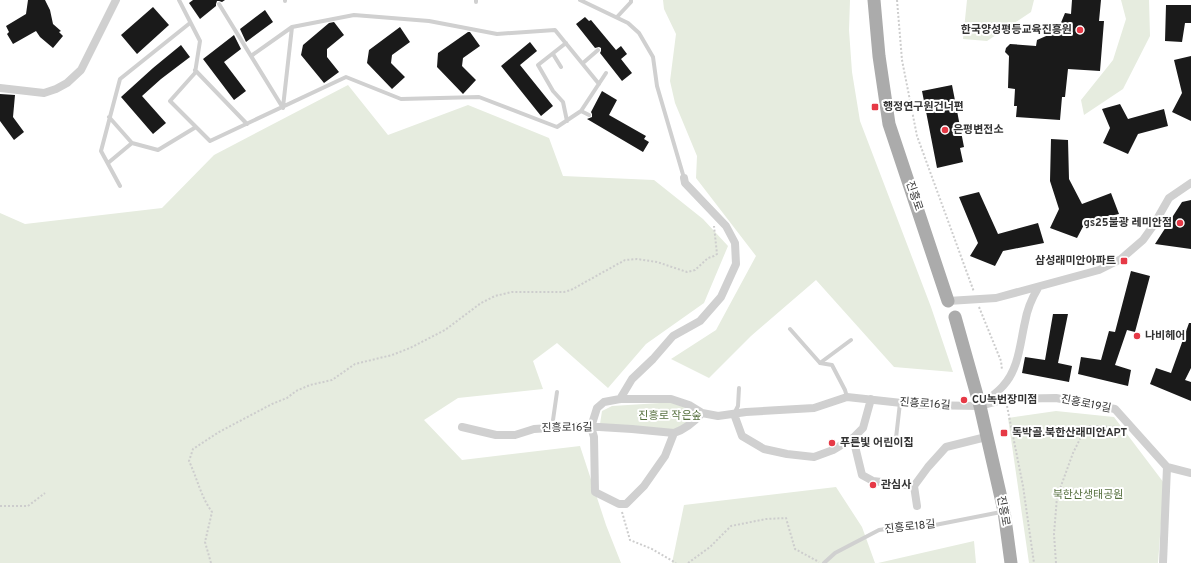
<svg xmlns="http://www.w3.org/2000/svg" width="1191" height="563" font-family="Overpass,'Noto Sans KR',sans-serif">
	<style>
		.green { fill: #e6ecdf }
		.building { fill: #1a1a1a }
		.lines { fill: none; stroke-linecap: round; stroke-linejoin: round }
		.path { stroke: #cdcdcd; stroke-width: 2; stroke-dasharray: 2 2; stroke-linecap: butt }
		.service { stroke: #d0d0d0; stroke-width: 4 }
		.minor { stroke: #d0d0d0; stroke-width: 8 }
		.primary { stroke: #ababab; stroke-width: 13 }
		.poi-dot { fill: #e63946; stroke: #fff; stroke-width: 1.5 }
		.labels { text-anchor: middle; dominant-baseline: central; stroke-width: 4; stroke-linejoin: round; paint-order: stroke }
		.poi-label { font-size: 11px; font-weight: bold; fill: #333; stroke: #fff; text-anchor: start }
		.street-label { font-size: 11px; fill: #333; stroke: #fff }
		.park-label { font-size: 11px; fill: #56703f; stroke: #fff }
	</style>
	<rect width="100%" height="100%" fill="#fff"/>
	<path class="green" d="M663,0H850L849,30L852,72L860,121L931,307L953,372L894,367L816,280L751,336L709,378L671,359L716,330L756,256L696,178L697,156L675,103L670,81L676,34L664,9Z
		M967,0H1034L1031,12L987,41L963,39Z
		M1121,0H1149L1150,36L1123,89L1084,115L1081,100L1113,60L1126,19Z
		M348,85L388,135L468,105L549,138L563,176L654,180L703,219L728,246L704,303L646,344L608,388L557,343L533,361L543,389L458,398L424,420L462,460L580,446L606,525L621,563H0V213L25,224L162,208L214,155Z
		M676,402L695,412L689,423L673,430L600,424L602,411L612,406Z
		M1056,411L1114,417L1164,483L1158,563H1029L1008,418Z
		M836,487L862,527L875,563H672L684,505Z
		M974,541L976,563H878Z"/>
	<path class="building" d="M28,0H45L50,10L53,24L61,31L59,32L63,36L53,48L40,37L36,31L13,44L7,34L9,32L6,26L26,14Z
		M193,0H225L222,2L219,1H217L216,4V6L200,19L189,3Z
		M1072,0H1101L1099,21H1104L1100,71L1068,69L1065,97H1062L1060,120L1016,117L1017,106H1014L1015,89L1008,88L1009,56L1005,52L1006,48L1010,44L1036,46L1037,40L1053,33L1060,25L1065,13L1071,14Z
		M1166,5H1191V23H1185L1182,42L1165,41Z
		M153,7L169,25L137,54L121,35Z
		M265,10L273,22L246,42L240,29Z
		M585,17L589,21L591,20L616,50L621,46L627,54L621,59L632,73L622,81L600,53L601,51V48L599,47L595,48L576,24Z
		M334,22L344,35L327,49V57L339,72L324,83L301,55L303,45L329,23Z
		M400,27L410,42L392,55L391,63L405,77L392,89L367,63L369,50Z
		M468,32H470L480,46L463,58L462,66L476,80L463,94L437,67L438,53Z
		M234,35L241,49L224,62L246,91L234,100L203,59Z
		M530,42L537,51L520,65L553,106L541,116L501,66Z
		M181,45L190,57L161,79L142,96L166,123L153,134L121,97L153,68Z
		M1191,56V121L1172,112L1182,93L1174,60Z
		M952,85L964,147L960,148L963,162L937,168L922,91Z
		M602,91L617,100L609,115L646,136L644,139L649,142L643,152L587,119L592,117V114L591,112Z
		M0,94L15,95L13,117L24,132L14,140L0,121Z
		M1120,104L1128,119L1164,109L1168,126L1138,134L1128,154L1103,143L1110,128L1102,109Z
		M1051,139L1068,140L1069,179L1082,204L1111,193L1119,214L1086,221L1077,238L1050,228L1059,209L1050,181Z
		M979,192L998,234L1038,223L1044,243L1003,251L995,266L970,256L978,243L959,197Z
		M1191,200V249L1155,244L1182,202Z
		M1131,271L1150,276L1135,332L1127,330L1115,365L1131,370L1128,386L1078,374L1081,357L1101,360L1109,331L1115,332Z
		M1053,314H1068L1058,363L1072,366L1069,382L1022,373L1025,357L1045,360Z
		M1189,323H1191V368L1185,380L1191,382V401L1150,384L1156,368L1171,373Z"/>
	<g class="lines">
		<path class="path" d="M897,0L902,60L917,136L974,292
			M979,307L1001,361L1002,370
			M1007,406L1023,486L1034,563
			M0,506H28L45,493
			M622,512L630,540L652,549L676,563
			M211,563L205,542L212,512C201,497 197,478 189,461L193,449L219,432L272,404L287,398L296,391L310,385L332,380L355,364L392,355L410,348L445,330L481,303L495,296L512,292H564L571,290L625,260L637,259L657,262L687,272L695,270L708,258L714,256L717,254L714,226
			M688,563L710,547L731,526L766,519L786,518L795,549L819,562
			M1056,563L1054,534L1057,497L1073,453L1083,433L1090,426L1119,427"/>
		<path class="service" d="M179,0L200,41L195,73L170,101L210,141L346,77L401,99L479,97L557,127L581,111L606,73
			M476,0V2
			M580,0L628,23L639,33L653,57L657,86L684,178
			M285,1V0
			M219,4L283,108
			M617,17L631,2V0
			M566,43L538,65L553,91L563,102L567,121
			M553,54L561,67
			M251,56L292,27L354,15L429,21L497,34L555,30L599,84
			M583,63L598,50
			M195,70L247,124
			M283,107L292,27
			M581,111L589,115
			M109,117L132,143L158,150L196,127
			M108,163L132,143
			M120,186L101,151L120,79L190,23
			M790,329L820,363L832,365L845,390L847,397
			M820,363L851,340
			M734,414L738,406L739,388
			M552,427L557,392
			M896,438L900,403
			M824,563L835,553L879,530L905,526L935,525L1001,512"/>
		<path class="minor" d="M0,88L44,93L56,89L67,83L81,70L116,0
			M948,301L996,298L1099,270L1121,259L1143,240L1153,226L1169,198L1191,183
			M620,399L632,379L653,359L673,336L700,321L721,297L736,264L735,243L726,226L685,183L684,178
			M982,404C989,398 997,393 1003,386C1019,369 1020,343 1025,322C1027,310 1032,298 1038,288
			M702,413C694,422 686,429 674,433L665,456L644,486L626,504H619L595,492L594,437L591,427L597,408L604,402L620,399H671L689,405L702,413L718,416L746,412L814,408L847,397L920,405L980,406L1006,399L1056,398L1115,409L1167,467L1191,473
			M734,414L742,436L764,449L787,454L814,457L833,450L853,438L863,428L871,399
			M462,427L496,435H515L534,429L583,426L632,429L674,433
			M853,438L862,475L873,481L914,486L917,506
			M914,486L928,467L946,447L986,437
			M1163,563L1167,467"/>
		<path class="primary" d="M874,0L879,56L889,124L948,301
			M955,317L980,406L1004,511L1011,563"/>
	</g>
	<g class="poi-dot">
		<circle cx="1080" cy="30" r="4"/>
		<rect x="871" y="103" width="8" height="8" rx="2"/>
		<circle cx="945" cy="130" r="4"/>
		<circle cx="1180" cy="223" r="4"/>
		<rect x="1120" y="257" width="8" height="8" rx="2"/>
		<circle cx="1137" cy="336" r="4"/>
		<circle cx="964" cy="400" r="4"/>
		<rect x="1000" y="429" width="8" height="8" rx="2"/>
		<circle cx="832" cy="443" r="4"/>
		<circle cx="873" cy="485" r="4"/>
	</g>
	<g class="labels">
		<g class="poi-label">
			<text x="1072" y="30" text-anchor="end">한국양성평등교육진흥원</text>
			<text x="883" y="107">행정연구원건너편</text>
			<text x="953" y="130">은평변전소</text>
			<text x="1172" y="223" text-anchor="end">gs25불광 레미안점</text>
			<text x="1116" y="261" text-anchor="end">삼성래미안아파트</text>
			<text x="1145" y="336">나비헤어</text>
			<text x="972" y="400">CU녹번장미점</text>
			<text x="1012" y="433">독박골.북한산래미안APT</text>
			<text x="840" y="443">푸른빛 어린이집</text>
			<text x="881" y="485">관심사</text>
		</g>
		<g class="street-label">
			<text transform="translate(914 196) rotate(71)">진흥로</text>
			<text transform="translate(925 404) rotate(4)">진흥로16길</text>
			<text transform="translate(1086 404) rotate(11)">진흥로19길</text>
			<text transform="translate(567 428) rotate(-1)">진흥로16길</text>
			<text transform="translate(1003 511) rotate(80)">진흥로</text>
			<text transform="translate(910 527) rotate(-6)">진흥로18길</text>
		</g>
		<g class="park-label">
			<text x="670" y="416">진흥로 작은숲</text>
			<text x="1088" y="495">북한산생태공원</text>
		</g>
	</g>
</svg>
